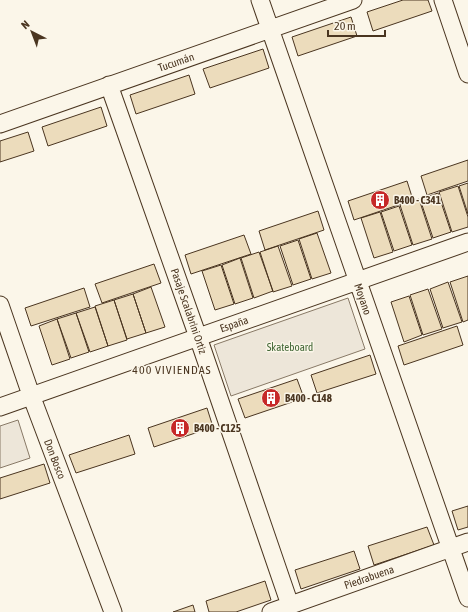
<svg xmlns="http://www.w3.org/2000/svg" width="468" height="612" font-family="'Asap Condensed',sans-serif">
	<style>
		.green { fill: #ede6d9; stroke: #887966 }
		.building { fill: #ecdcbc; stroke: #4a3520 }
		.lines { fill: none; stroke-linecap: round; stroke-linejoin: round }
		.minor-casing { stroke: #4a3520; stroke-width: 19 }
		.minor { stroke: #fbf6e9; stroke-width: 17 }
		.labels { text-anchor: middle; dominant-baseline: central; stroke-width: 3; stroke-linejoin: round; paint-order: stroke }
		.street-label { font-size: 11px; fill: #4a3520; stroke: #fbf6e9 }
		.poi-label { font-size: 11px; font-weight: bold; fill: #4a3520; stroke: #fbf6e9; text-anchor: start }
		.park-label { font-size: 11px; fill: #436837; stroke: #fbf6e9 }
		.neighbourhood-label { font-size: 12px; letter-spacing: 1px; fill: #4a3520; stroke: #fbf6e9 }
	</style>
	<rect width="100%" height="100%" fill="#fbf6e9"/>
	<path class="green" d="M348,298L365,349L231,396L214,345Z
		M18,420L30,458L0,468V426Z"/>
	<path class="building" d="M403,0H428L432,11L373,31L367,12Z
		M351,17L357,36L298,56L292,37Z
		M263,49L269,68L210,88L203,69Z
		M189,75L195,94L136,114L130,95Z
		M101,107L107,126L48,146L42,127Z
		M28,132L34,151L0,162V141Z
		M468,160V181L427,195L421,176Z
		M407,181L413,200L354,220L348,201Z
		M468,183V214L459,186Z
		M458,186L468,217V227L452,232L439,192Z
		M438,193L451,232L433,238L420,199Z
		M419,199L432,239L413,245L400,205Z
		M399,206L412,245L394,251L381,212Z
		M318,211L324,230L265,250L259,231Z
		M380,212L393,252L374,258L361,218Z
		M317,233L331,273L312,279L299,239Z
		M244,235L251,254L191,274L185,255Z
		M298,240L311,279L293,285L280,246Z
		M278,246L292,286L273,292L260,252Z
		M259,252L273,291L254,298L241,258Z
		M240,258L253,298L235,304L222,265Z
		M154,264L161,283L102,303L95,284Z
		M221,265L234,304L215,310L202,271Z
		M468,276V320L463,322L450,282Z
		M448,282L462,322L443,328L430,289Z
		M151,287L165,327L146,333L133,294Z
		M84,288L90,307L31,326L25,308Z
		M428,289L442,329L423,335L410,295Z
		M133,294L146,333L127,339L114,300Z
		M409,296L422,335L404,342L391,302Z
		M114,300L127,340L108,346L95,306Z
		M95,307L108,346L90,352L76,313Z
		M76,313L89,352L71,358L57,319Z
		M57,319L70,359L52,365L39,326Z
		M457,326L463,345L404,365L398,346Z
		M370,355L376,374L317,393L311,375Z
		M297,379L304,398L245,418L238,399Z
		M207,408L213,427L154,447L148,428Z
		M129,435L135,454L76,473L69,455Z
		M44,464L50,483L0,499V478Z
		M468,506V527L458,530L452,511Z
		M427,527L434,545L374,565L368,546Z
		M354,551L360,569L301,589L295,570Z
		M265,581L271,600L236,612H209L206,601Z
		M193,605L195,612H173Z"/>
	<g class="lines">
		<defs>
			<path id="minor" d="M260,0L468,598
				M443,0L468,74
				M109,85L198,337L290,605
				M0,124L353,0
				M0,305L31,395L113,612
				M0,407L468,242
				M271,612L468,542"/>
		</defs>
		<use href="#minor" class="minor-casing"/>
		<use href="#minor" class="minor"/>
	</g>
	<defs>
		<symbol id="building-disc" viewBox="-11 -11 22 22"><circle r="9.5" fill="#c62828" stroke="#fbf6e9"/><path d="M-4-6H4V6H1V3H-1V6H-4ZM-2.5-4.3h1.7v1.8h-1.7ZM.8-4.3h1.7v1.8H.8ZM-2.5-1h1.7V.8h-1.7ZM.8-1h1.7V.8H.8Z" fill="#fff"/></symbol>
	</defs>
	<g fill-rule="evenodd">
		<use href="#building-disc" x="369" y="189" width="22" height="22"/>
		<use href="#building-disc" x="260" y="387" width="22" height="22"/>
		<use href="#building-disc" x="169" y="417" width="22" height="22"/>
	</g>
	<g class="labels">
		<g class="street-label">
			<text transform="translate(176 62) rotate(-19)">Tucumán</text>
			<text transform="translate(363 299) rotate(71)">Moyano</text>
			<text transform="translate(189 311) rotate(71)">Pasaje Scalabrini Ortiz</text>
			<text transform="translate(234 324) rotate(-19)">España</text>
			<text transform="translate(55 459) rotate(69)">Don Bosco</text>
			<text transform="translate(369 577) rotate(-19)">Piedrabuena</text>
		</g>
		<g class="poi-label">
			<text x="394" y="200">B400 - C341</text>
			<text x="285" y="398">B400 - C148</text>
			<text x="194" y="428">B400 - C125</text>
		</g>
		<g class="park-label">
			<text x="290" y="347">Skateboard</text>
		</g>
		<g class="neighbourhood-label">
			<text x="172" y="370">400 VIVIENDAS</text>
		</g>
	</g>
	<g transform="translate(32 32) rotate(318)" stroke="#fbf6e9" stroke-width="3" paint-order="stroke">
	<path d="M0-3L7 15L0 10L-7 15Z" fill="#4a3520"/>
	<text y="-6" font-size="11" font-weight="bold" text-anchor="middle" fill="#4a3520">N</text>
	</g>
	<path d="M328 30v6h57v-6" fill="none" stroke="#4a3520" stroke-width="2"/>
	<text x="334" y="30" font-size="12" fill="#4a3520" stroke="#fbf6e9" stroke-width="3" paint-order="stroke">20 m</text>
</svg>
